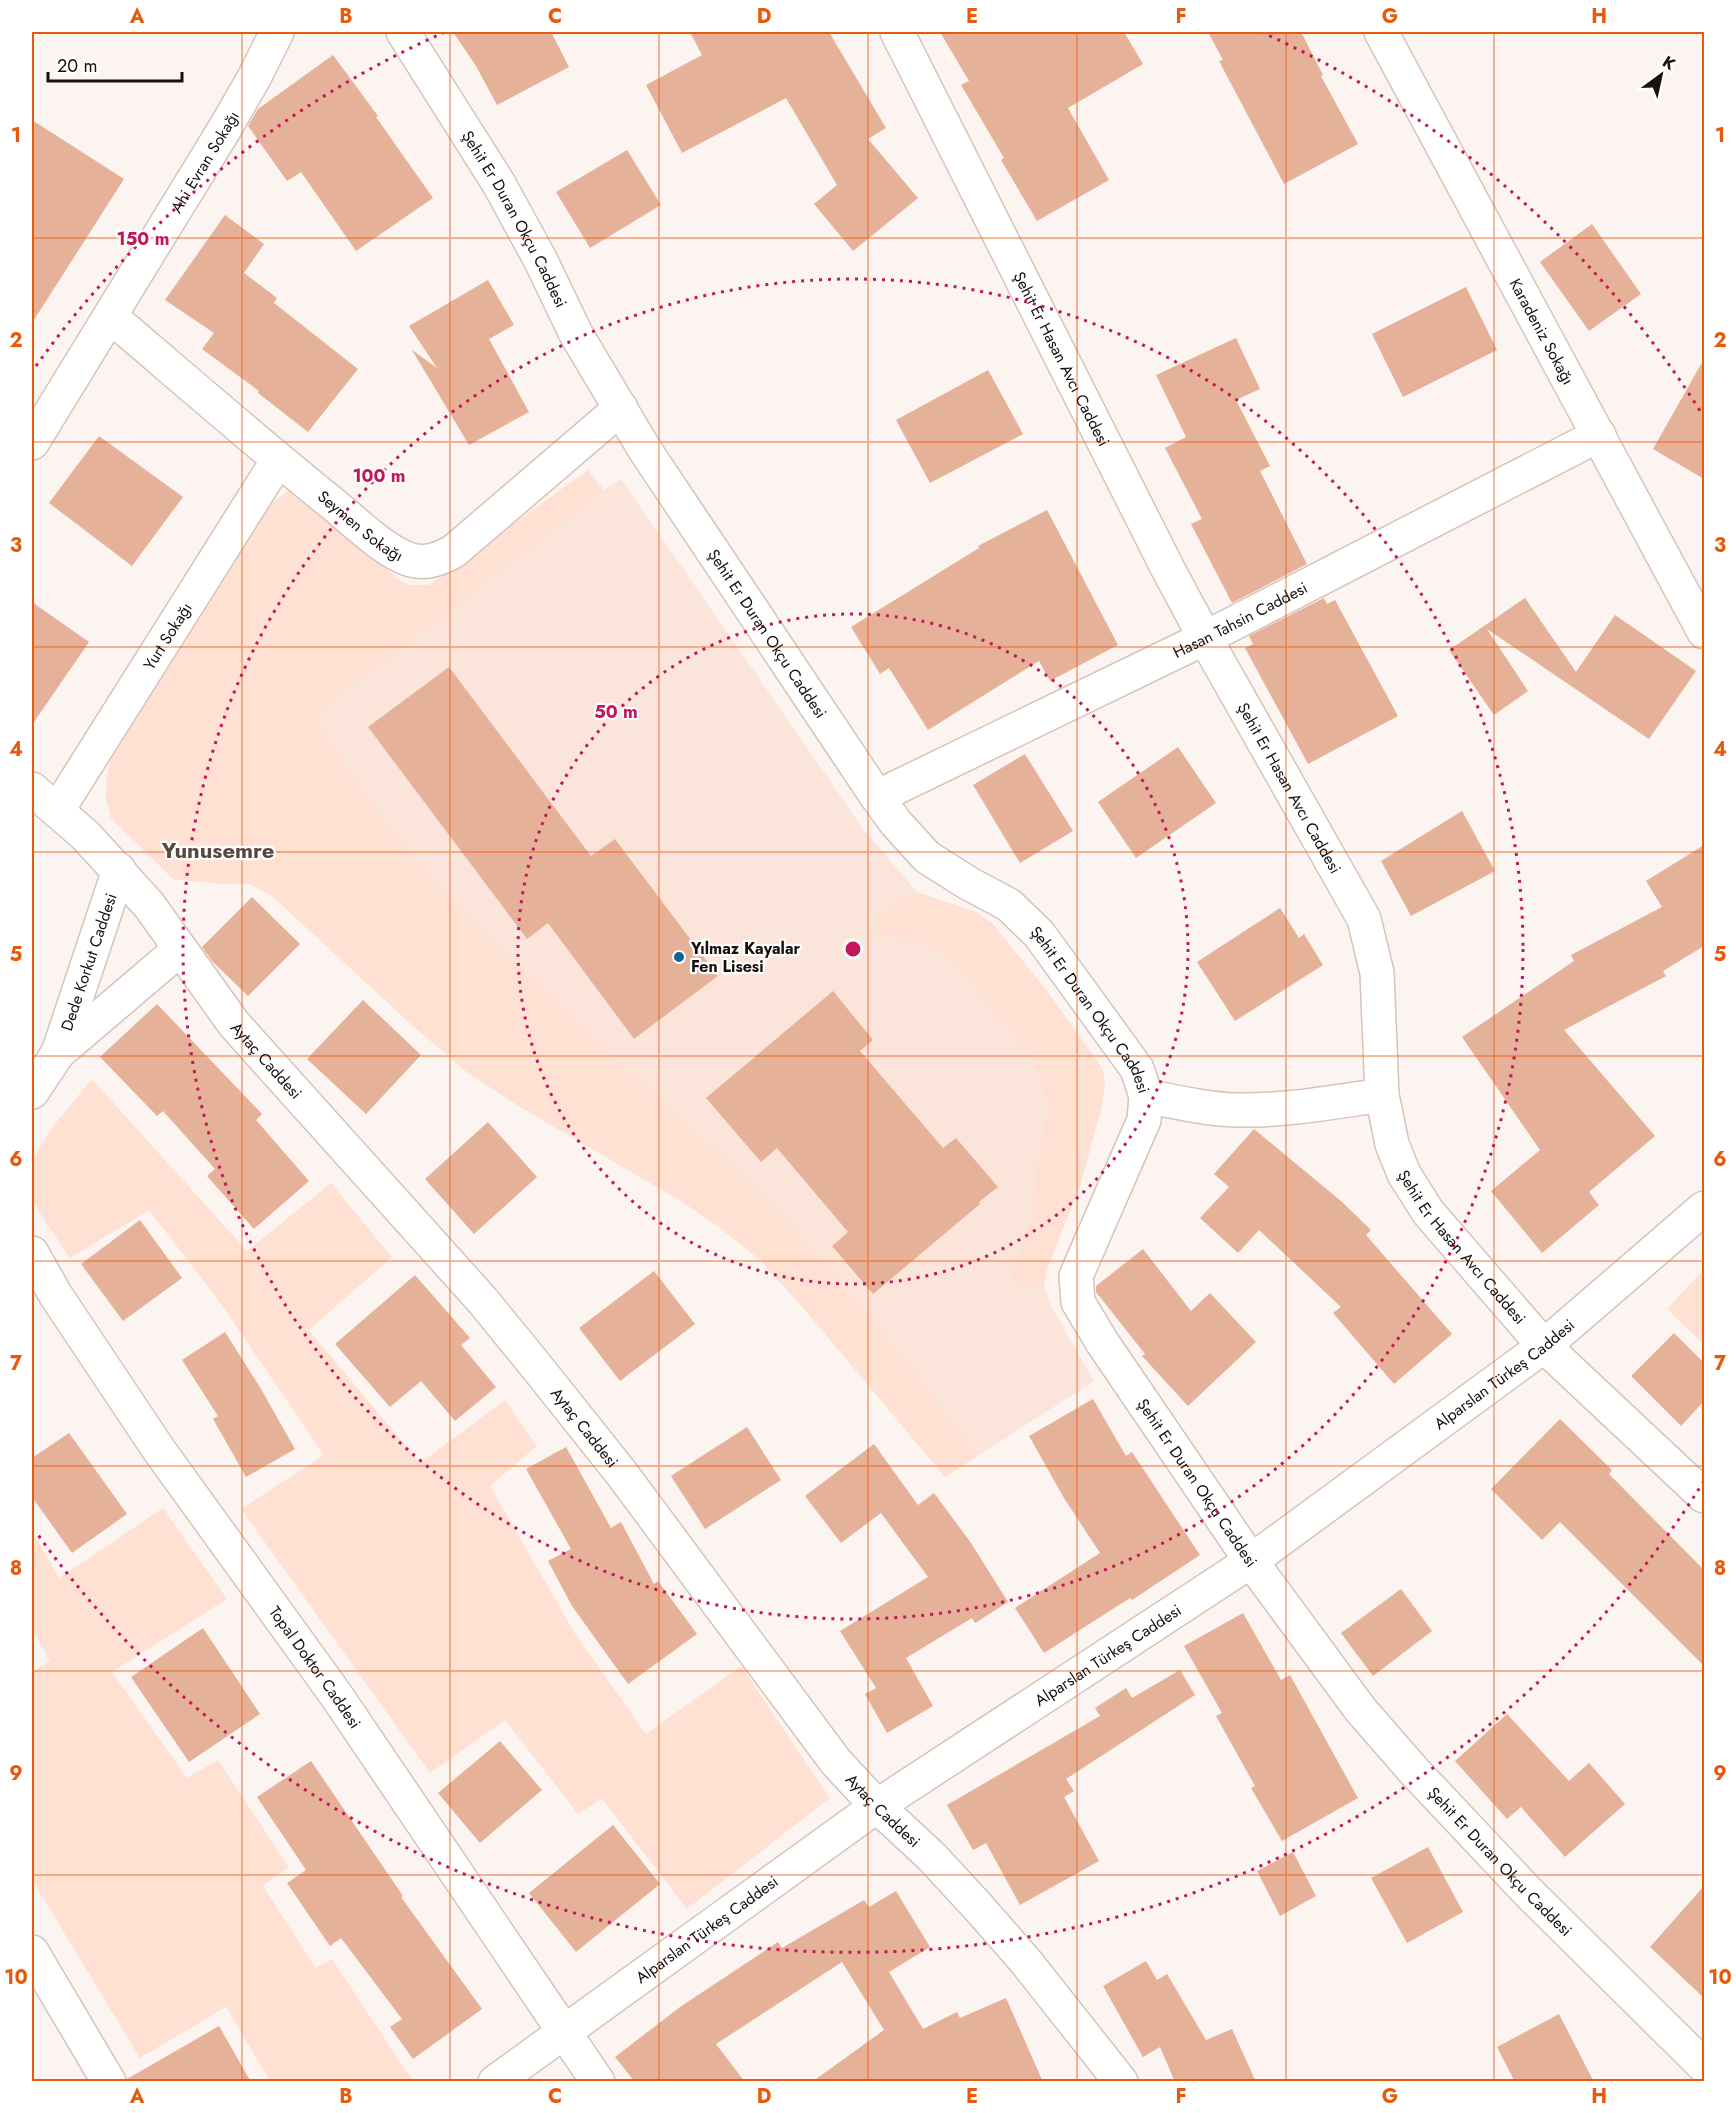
<svg xmlns="http://www.w3.org/2000/svg" width="1736" height="2113" font-family="Jost,sans-serif">
	<style>
		.built { fill: #fbe4da }
		.green { fill: #ffe1d3 }
		.building { fill: #e5b198 }
		.lines { fill: none; stroke-linecap: round; stroke-linejoin: round }
		.minor-casing { stroke: #d7c3b9; stroke-width: 36 }
		.minor { stroke: #fff; stroke-width: 33 }
		.grid { fill: none; stroke: #e8590c; stroke-width: 1.5; stroke-opacity: 0.55 }
		.ring { fill: none; stroke: #c2185b; stroke-width: 3; stroke-dasharray: 3 6 }
		.poi-dot { fill: #126194; stroke: #fff; stroke-width: 2 }
		.labels { text-anchor: middle; dominant-baseline: central; stroke-width: 4.5; stroke-linejoin: round; paint-order: stroke }
		.street-label { font-size: 16px; fill: #17100d; stroke: #fff }
		.poi-label { font-size: 16px; font-weight: bold; fill: #17100d; stroke: #fff; text-anchor: start }
		.district-label { font-size: 22px; font-weight: bold; fill: #594840; stroke: #fff }
		.centre { fill: #c2185b; stroke: #fff; stroke-width: 3 }
		.ring-label { font-size: 18px; text-anchor: middle; font-weight: bold; fill: #c2185b; stroke: #fff; stroke-width: 4.5; stroke-linejoin: round; paint-order: stroke }
		.neatline { fill: none; stroke: #e8590c; stroke-width: 2 }
		.grid-label { font-size: 20px; text-anchor: middle; font-weight: bold; fill: #e8590c }
	</style>
	<rect width="100%" height="100%" fill="#fcf4f0"/>
	<path class="built" d="M588,470L604,490L621,479L864,830L917,892L976,912L992,923L1047,991L1102,1068L1105,1080L1102,1105L1080,1186L1047,1269L1044,1285L1051,1306L1094,1381L945,1477L806,1311L760,1260L719,1227L681,1201L522,1108L468,1073L412,1025L271,895L249,884H224L173,879L111,818L106,799L107,776L288,491L398,579L408,585H429Z"/>
	<path class="green" d="M588,470L604,491L326,706L318,717L323,730L356,783L435,884L626,1069L734,1166L790,1223L897,1349L978,1455L945,1477L806,1311L760,1260L719,1227L681,1201L522,1108L468,1073L412,1025L271,895L249,884H224L173,879L111,818L106,799L107,776L113,751L267,507L288,491L301,494L398,579L408,585H429Z
		M917,892L976,912L992,923L1047,991L1102,1068L1105,1080L1102,1105L1080,1186L1047,1269L1044,1285H1018L1012,1279C1013,1260 1025,1245 1029,1227C1034,1206 1036,1185 1038,1163C1042,1139 1051,1110 1044,1086C1032,1051 998,1017 975,989C944,952 926,934 875,938L869,930C874,910 901,902 917,892Z
		M92,1079L247,1251L331,1183L392,1257L309,1330L420,1463L505,1400L537,1446L490,1486L574,1632L646,1734L741,1666L830,1798L687,1909L602,1799L578,1814L505,1720L430,1773L241,1509L324,1455L221,1304L149,1210L70,1258L32,1201V1160L54,1125Z
		M1704,1269V1345L1667,1309Z
		M163,1508L227,1599L112,1672L187,1778L218,1760L289,1867L263,1886L316,1968L332,1959L413,2081H270L226,2007L140,2058L32,1880V1672L50,1661L32,1629V1531L59,1578Z"/>
	<path class="building" d="M453,32H551L569,67L497,105L476,66Z
		M690,32H829L886,128L868,139L918,198L853,251L814,204L837,185L786,98L682,153L646,85L702,55Z
		M940,32H1124L1143,64L1068,108L1109,180L1037,221L1001,160L1004,158L961,85L969,81Z
		M1208,32H1301L1323,75L1321,76L1358,144L1284,184L1219,61L1223,60Z
		M333,55L378,116L376,117L433,198L356,251L301,172L287,181L248,126L258,109Z
		M32,120L124,179L32,323Z
		M627,150L661,205L590,248L556,192Z
		M225,215L264,244L244,273L277,298L274,303L358,369L308,432L258,393L259,391L202,349L214,333L165,300Z
		M1592,224L1641,294L1589,331L1540,262Z
		M488,280L514,325L489,339L529,412L469,445L412,350L437,368L409,326Z
		M1466,287L1497,350L1403,397L1372,334Z
		M1236,338L1260,389L1236,400L1270,466L1260,471L1307,564L1232,603L1191,524L1202,519L1165,448L1186,437L1156,375Z
		M1704,359V479L1653,449Z
		M988,370L1023,434L930,483L896,420Z
		M99,436L183,497L132,566L49,503Z
		M1047,510L1118,645L1050,681L1039,661L928,730L889,668L880,674L851,627L979,548L978,546Z
		M1324,598L1327,604L1335,600L1398,716L1308,764L1245,648L1253,644L1249,636Z
		M1525,598L1576,672L1615,615L1696,671L1649,739L1487,629L1528,691L1494,715L1449,650Z
		M32,602L89,642L32,725Z
		M449,667L591,856L615,839L718,976L634,1039L548,923L527,939L368,727Z
		M1178,747L1216,803L1136,858L1098,802Z
		M1025,754L1073,831L1020,863L973,785Z
		M1462,811L1495,871L1411,916L1381,861Z
		M1704,845V946L1663,971L1666,976L1564,1030L1655,1136L1589,1192L1599,1205L1542,1253L1491,1191L1540,1150L1462,1037L1574,961L1571,955L1662,907L1646,881Z
		M252,897L300,944L248,996L212,961L202,947Z
		M1280,908L1299,938L1304,934L1323,965L1235,1021L1197,962Z
		M833,991L873,1040L860,1051L943,1148L956,1138L998,1187L979,1202L980,1204L873,1294L832,1246L848,1232L777,1148L761,1162L706,1098Z
		M363,1000L421,1055L366,1114L307,1059Z
		M157,1004L262,1114L256,1120L309,1181L254,1229L207,1176L215,1169L163,1111L157,1116L100,1057Z
		M488,1122L537,1177L474,1234L425,1179Z
		M1254,1129L1341,1201L1371,1230L1366,1235L1452,1334L1394,1384L1333,1313L1341,1307L1259,1230L1238,1253L1200,1218L1229,1187L1214,1174Z
		M140,1220L182,1278L123,1321L81,1264Z
		M1143,1249L1191,1311L1210,1293L1256,1342L1188,1406L1142,1356L1145,1354L1096,1292V1286Z
		M654,1271L695,1324L620,1381L579,1328Z
		M415,1275L470,1338L461,1345L496,1387L455,1421L421,1381L390,1407L335,1344Z
		M225,1332L261,1389L295,1449L246,1477L213,1419L218,1416L182,1360Z
		M1674,1333L1704,1363V1401L1681,1426L1631,1376Z
		M1093,1399L1126,1456L1132,1452L1200,1555L1132,1600L1130,1598L1044,1653L1015,1608L1100,1553L1064,1498L1029,1436Z
		M1560,1419L1612,1470L1609,1474L1704,1570V1666L1560,1522L1542,1540L1491,1489Z
		M747,1427L781,1480L705,1529L671,1476Z
		M69,1433L127,1514L72,1553L32,1497V1458Z
		M874,1444L918,1505L934,1493L971,1543L1008,1602L975,1623L972,1618L906,1658L933,1706L887,1733L865,1694L876,1688L840,1631L928,1577L881,1513L841,1543L805,1496Z
		M566,1447L611,1528L621,1522L654,1584L658,1581L697,1634L628,1684L572,1606L548,1561L571,1549L526,1469Z
		M1401,1589L1432,1631L1373,1676L1341,1633Z
		M1243,1613L1281,1680L1290,1675L1358,1798L1282,1841L1251,1788L1255,1786L1216,1716L1222,1713L1184,1646Z
		M203,1628L260,1714L189,1762L131,1677Z
		M1180,1670L1195,1695L1066,1779L1074,1791L1064,1797L1099,1861L1020,1905L986,1843L973,1850L947,1805L1100,1716L1095,1708L1126,1688L1132,1698Z
		M1507,1714L1569,1781L1589,1763L1625,1804L1565,1857L1521,1807L1507,1819L1455,1761Z
		M500,1741L542,1790L480,1843L438,1793Z
		M311,1761L403,1896L401,1897L482,2009L413,2059L390,2027L402,2019L341,1938L330,1946L287,1883L306,1870L257,1797Z
		M613,1825L660,1884L576,1952L529,1893Z
		M1428,1847L1463,1912L1407,1943L1371,1878Z
		M1293,1852L1316,1896L1280,1916L1257,1871Z
		M1704,1886V1998L1650,1947Z
		M896,1891L930,1947L889,1972L923,2029L957,2012L960,2018L1006,1998L1043,2082H812L884,2030L842,1962L716,2044L745,2082H635L615,2057L680,2007L778,1942L782,1948L864,1900L869,1907Z
		M1146,1961L1157,1980L1167,1974L1206,2040L1232,2029L1256,2082H1175L1160,2047L1143,2057L1103,1986Z
		M1559,2014L1594,2082H1515L1497,2047Z
		M219,2026L251,2082H128L127,2079Z"/>
	<g class="lines">
		<defs>
			<g id="minor">
				<path id="s1" d="M403,32L499,184L541,261L576,334L645,450L877,797L896,823L927,857L968,883L1009,905L1039,934L1137,1069L1146,1096L1144,1120L1076,1276L1078,1302L1102,1342L1251,1561L1360,1709L1414,1771L1528,1892L1704,2066"/>
				<path id="s2" d="M897,32L1168,569L1205,638L1364,919L1377,973L1382,1095L1392,1144L1404,1174L1428,1212L1544,1346L1704,1496"/>
				<path id="s3" d="M1381,32L1704,632"/>
				<path id="s4" d="M110,316C184,379 257,443 333,504C355,522 385,552 411,560C427,564 440,559 454,551L621,408"/>
				<path id="s5" d="M32,443L224,130L254,78L277,32"/>
				<path id="s6" d="M32,789L86,836L149,905L234,1024L483,1301L540,1371L622,1474L836,1762L877,1806L932,1857L979,1908L1027,1963L1121,2082"/>
				<path id="s7" d="M877,797L1205,638L1599,435"/>
				<path id="s8" d="M57,811L278,460"/>
				<path id="s9" d="M58,1053L119,870"/>
				<path d="M32,1092L58,1053L180,949"/>
				<path d="M1146,1096C1176,1102 1206,1109 1237,1110C1286,1111 1334,1102 1382,1095"/>
				<path id="s10" d="M32,1253L55,1294L159,1450L336,1695L598,2082"/>
				<path d="M32,1952L109,2082"/>
				<path id="s11" d="M495,2082L877,1806L1251,1561L1544,1346L1704,1208"/>
			</g>
		</defs>
		<use href="#minor" class="minor-casing"/>
		<use href="#minor" class="minor"/>
	</g>
	<path class="grid" d="M242,32V2082M450,32V2082M659,32V2082M868,32V2082M1077,32V2082M1286,32V2082M1494,32V2082M32,238H1704M32,442H1704M32,647H1704M32,852H1704M32,1056H1704M32,1261H1704M32,1466H1704M32,1671H1704M32,1875H1704"/>
	<g class="ring">
		<circle cx="853" cy="949" r="335"/>
		<circle cx="853" cy="949" r="670"/>
		<path d="M1704 1481A1004 1004 0 0 1 36 1532M36 366A1004 1004 0 0 1 445 32M1261 32A1004 1004 0 0 1 1704 417"/>
	</g>
	<circle class="poi-dot" cx="679" cy="957" r="6"/>
	<g class="labels">
		<g class="street-label">
			<text stroke="none"><textPath href="#s5" startOffset="330">Ahi Evran Sokağı</textPath></text>
			<text stroke="none"><textPath href="#s1" startOffset="218">Şehit Er Duran Okçu Caddesi</textPath></text>
			<text stroke="none"><textPath href="#s3" startOffset="340">Karadeniz Sokağı</textPath></text>
			<text stroke="none"><textPath href="#s2" startOffset="366">Şehit Er Hasan Avcı Caddesi</textPath></text>
			<text stroke="none"><textPath href="#s4" startOffset="327">Seymen Sokağı</textPath></text>
			<text stroke="none"><textPath href="#s7" startOffset="404">Hasan Tahsin Caddesi</textPath></text>
			<text stroke="none"><textPath href="#s1" startOffset="704">Şehit Er Duran Okçu Caddesi</textPath></text>
			<text stroke="none"><textPath href="#s8" startOffset="207">Yurt Sokağı</textPath></text>
			<text stroke="none"><textPath href="#s2" startOffset="852">Şehit Er Hasan Avcı Caddesi</textPath></text>
			<text stroke="none"><textPath href="#s9" startOffset="96">Dede Korkut Caddesi</textPath></text>
			<text stroke="none"><textPath href="#s1" startOffset="1208">Şehit Er Duran Okçu Caddesi</textPath></text>
			<text stroke="none"><textPath href="#s6" startOffset="360">Aytaç Caddesi</textPath></text>
			<text stroke="none"><textPath href="#s2" startOffset="1356">Şehit Er Hasan Avcı Caddesi</textPath></text>
			<text stroke="none"><textPath href="#s11" startOffset="1233">Alparslan Türkeş Caddesi</textPath></text>
			<text stroke="none"><textPath href="#s6" startOffset="846">Aytaç Caddesi</textPath></text>
			<text stroke="none"><textPath href="#s1" startOffset="1748">Şehit Er Duran Okçu Caddesi</textPath></text>
			<text stroke="none"><textPath href="#s11" startOffset="747">Alparslan Türkeş Caddesi</textPath></text>
			<text stroke="none"><textPath href="#s10" startOffset="502">Topal Doktor Caddesi</textPath></text>
			<text stroke="none"><textPath href="#s6" startOffset="1332">Aytaç Caddesi</textPath></text>
			<text stroke="none"><textPath href="#s1" startOffset="2234">Şehit Er Duran Okçu Caddesi</textPath></text>
			<text stroke="none"><textPath href="#s11" startOffset="261">Alparslan Türkeş Caddesi</textPath></text>
		</g>
		<g class="poi-label">
			<text x="691" y="948">Yılmaz Kayalar<tspan x="691" dy="18">Fen Lisesi</tspan></text>
		</g>
		<g class="district-label">
			<text x="218" y="850">Yunusemre</text>
		</g>
	</g>
	<circle cx="853" cy="949" r="9" class="centre"/>
	<g class="ring-label">
		<text x="143" y="245">150 m</text>
		<text x="379" y="482">100 m</text>
		<text x="616" y="718">50 m</text>
	</g>
	<rect width="1736" height="2113" fill="none" stroke="#ffffff" stroke-width="66"/>
	<g transform="translate(1661 75) rotate(33)" stroke="#ffffff" stroke-width="4.5" paint-order="stroke">
	<path d="M0-4.5L10 22L0 15L-10 22Z" fill="#17100d"/>
	<text y="-9" font-size="16" font-weight="bold" text-anchor="middle" fill="#17100d">K</text>
	</g>
	<path d="M48 72v9h134v-9" fill="none" stroke="#17100d" stroke-width="3"/>
	<text x="57" y="72" font-size="18" fill="#17100d" stroke="#ffffff" stroke-width="4.5" paint-order="stroke">20 m</text>
	<rect x="33" y="33" width="1670" height="2047" class="neatline"/>
	<g class="grid-label">
		<text x="137" y="23">A</text>
		<text x="346" y="23">B</text>
		<text x="555" y="23">C</text>
		<text x="764" y="23">D</text>
		<text x="972" y="23">E</text>
		<text x="1181" y="23">F</text>
		<text x="1390" y="23">G</text>
		<text x="1599" y="23">H</text>
		<text x="16" y="142">1</text>
		<text x="1720" y="142">1</text>
		<text x="16" y="347">2</text>
		<text x="1720" y="347">2</text>
		<text x="16" y="552">3</text>
		<text x="1720" y="552">3</text>
		<text x="16" y="756">4</text>
		<text x="1720" y="756">4</text>
		<text x="16" y="961">5</text>
		<text x="1720" y="961">5</text>
		<text x="16" y="1166">6</text>
		<text x="1720" y="1166">6</text>
		<text x="16" y="1370">7</text>
		<text x="1720" y="1370">7</text>
		<text x="16" y="1575">8</text>
		<text x="1720" y="1575">8</text>
		<text x="16" y="1780">9</text>
		<text x="1720" y="1780">9</text>
		<text x="16" y="1984">10</text>
		<text x="1720" y="1984">10</text>
		<text x="137" y="2103">A</text>
		<text x="346" y="2103">B</text>
		<text x="555" y="2103">C</text>
		<text x="764" y="2103">D</text>
		<text x="972" y="2103">E</text>
		<text x="1181" y="2103">F</text>
		<text x="1390" y="2103">G</text>
		<text x="1599" y="2103">H</text>
	</g>
</svg>
